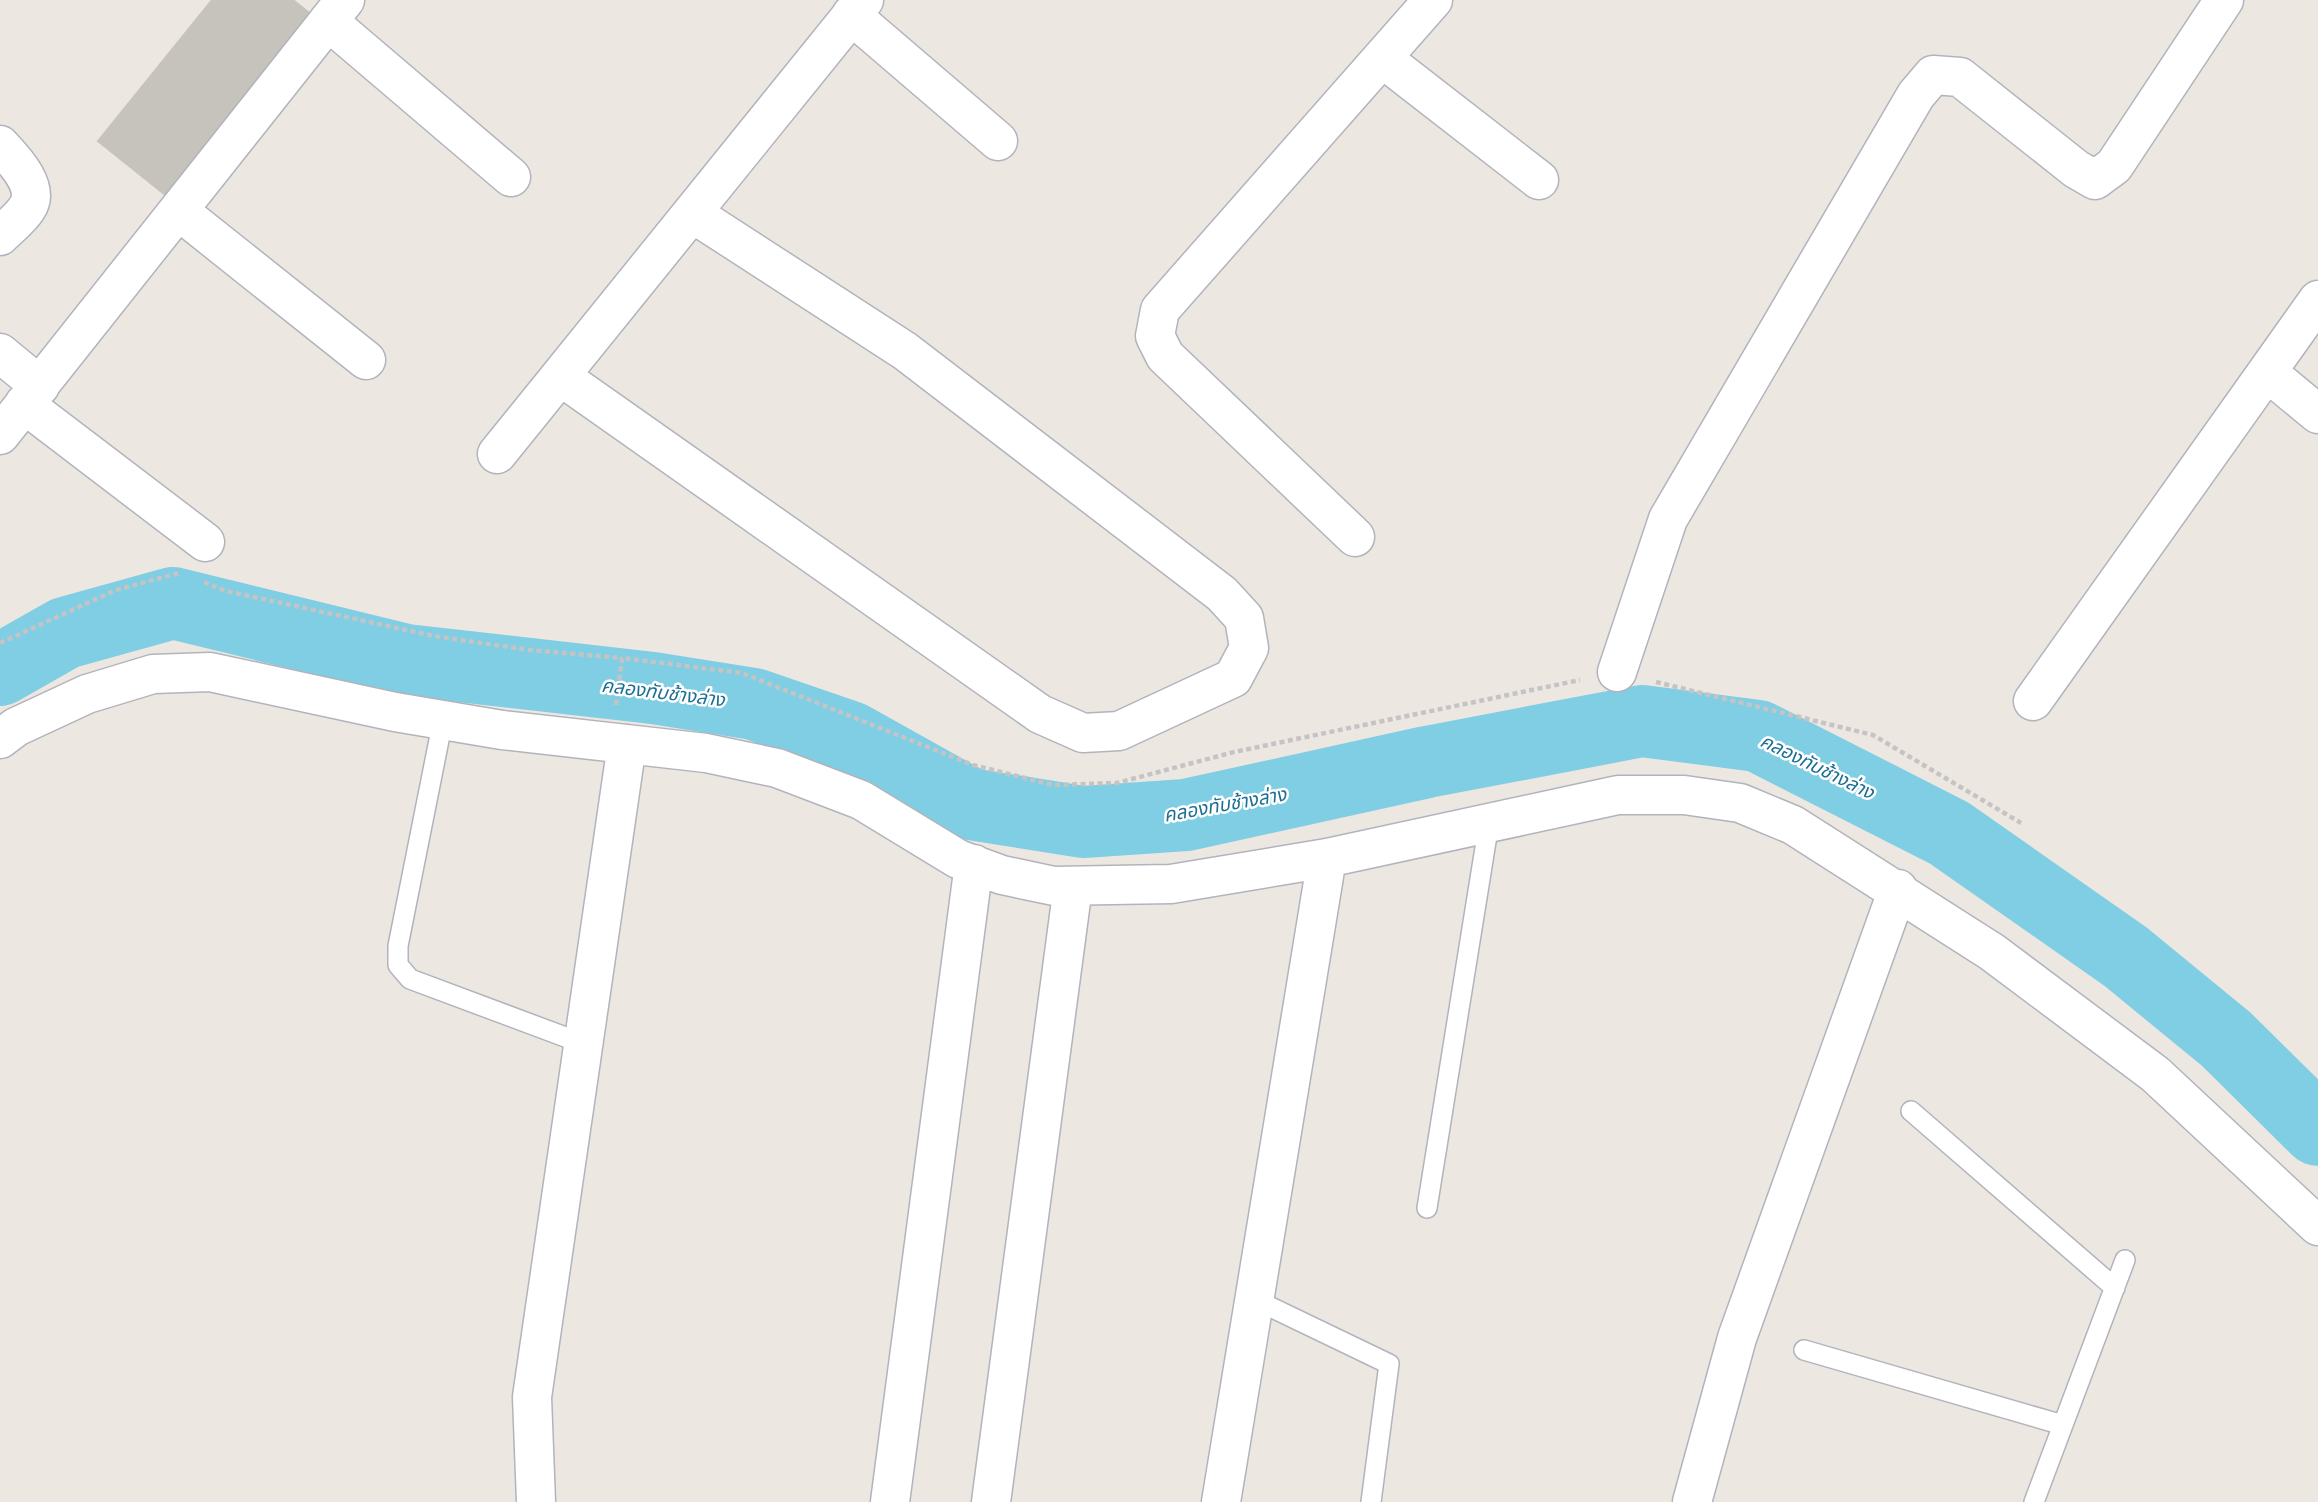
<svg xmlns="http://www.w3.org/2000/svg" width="2318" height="1502" font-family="'Varela Round','Noto Sans Thai',sans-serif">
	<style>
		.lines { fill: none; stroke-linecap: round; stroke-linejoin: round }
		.river { stroke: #7fcee4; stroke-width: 72 }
		.building { fill: #c6c2bc; stroke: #c8c3bb; stroke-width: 2 }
		.lane-casing { stroke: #b1b4bc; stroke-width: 22 }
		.street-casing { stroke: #b1b4bc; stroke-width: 41 }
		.path { stroke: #c4c4c4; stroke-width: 4.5; stroke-dasharray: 5 3.5; stroke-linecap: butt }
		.lane { stroke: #fff; stroke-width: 19 }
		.street { stroke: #fff; stroke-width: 38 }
		.labels { text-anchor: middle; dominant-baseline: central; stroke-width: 5; stroke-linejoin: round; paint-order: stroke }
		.water-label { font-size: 19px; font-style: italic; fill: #1b6f93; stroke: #fff }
	</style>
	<rect width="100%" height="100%" fill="#ede7e1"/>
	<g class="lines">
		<path class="river" d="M0,670L65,633L173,603L406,660L653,688L754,704L850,737L970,804L1083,822L1186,815L1427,762L1642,721L1758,736L1949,833L2126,957L2226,1039L2318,1130"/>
	</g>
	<path class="building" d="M212,0H293L313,16L168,197L98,141Z"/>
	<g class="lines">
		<defs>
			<path id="lane" d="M443,720L398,946V965L410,979L584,1044
				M1911,1111L2115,1288
				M1427,1208L1489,823
				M1254,1299L1389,1364L1371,1502
				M1804,1350L2063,1425
				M2034,1502L2125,1260"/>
			<path id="street" d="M851,15L998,141
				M328,21L511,177
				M1382,58L1539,180
				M0,145C13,159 41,187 27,208C21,218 9,227 0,236
				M179,211L366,360
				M0,353L40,386
				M2267,372L2318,414
				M560,376L1040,714L1083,733L1119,731L1233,678L1249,648L1244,618L1222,594L905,351L692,213
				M24,404L205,542
				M0,435L345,0
				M497,454L864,0
				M1355,537L1165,356L1155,336L1160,310L1433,0
				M1617,672L1668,519L1916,95L1933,75L1960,77L2076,169L2095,180L2114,166L2224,0
				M2033,701L2318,300
				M0,739L16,727L87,694L153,674L210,672L395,712L502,730L706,753L777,768L861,800L958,859L1002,875L1054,886L1171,884L1327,858L1618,795H1684L1740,803L1793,825L1992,952L2155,1074L2318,1226
				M536,1502L532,1397L627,744
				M890,1502L974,864
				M991,1502L1073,886
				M1221,1502L1327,858
				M1692,1502L1737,1338L1898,889"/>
		</defs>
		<use href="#lane" class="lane-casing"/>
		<use href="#street" class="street-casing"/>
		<path class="path" d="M204,582L226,591L434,636L529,650L622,658
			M0,643L116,590L179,573
			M1656,682L1873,735L2021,823
			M616,705L622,658L742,673L973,765L1053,785L1117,783L1234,752L1580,680"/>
		<use href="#lane" class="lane"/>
		<use href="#street" class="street"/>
	</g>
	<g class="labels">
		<g class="water-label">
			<text transform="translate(663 693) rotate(7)">คลองทับช้างล่าง</text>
			<text transform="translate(1817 767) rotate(26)">คลองทับช้างล่าง</text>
			<text transform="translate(1225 805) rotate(-10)">คลองทับช้างล่าง</text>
		</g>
	</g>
</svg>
